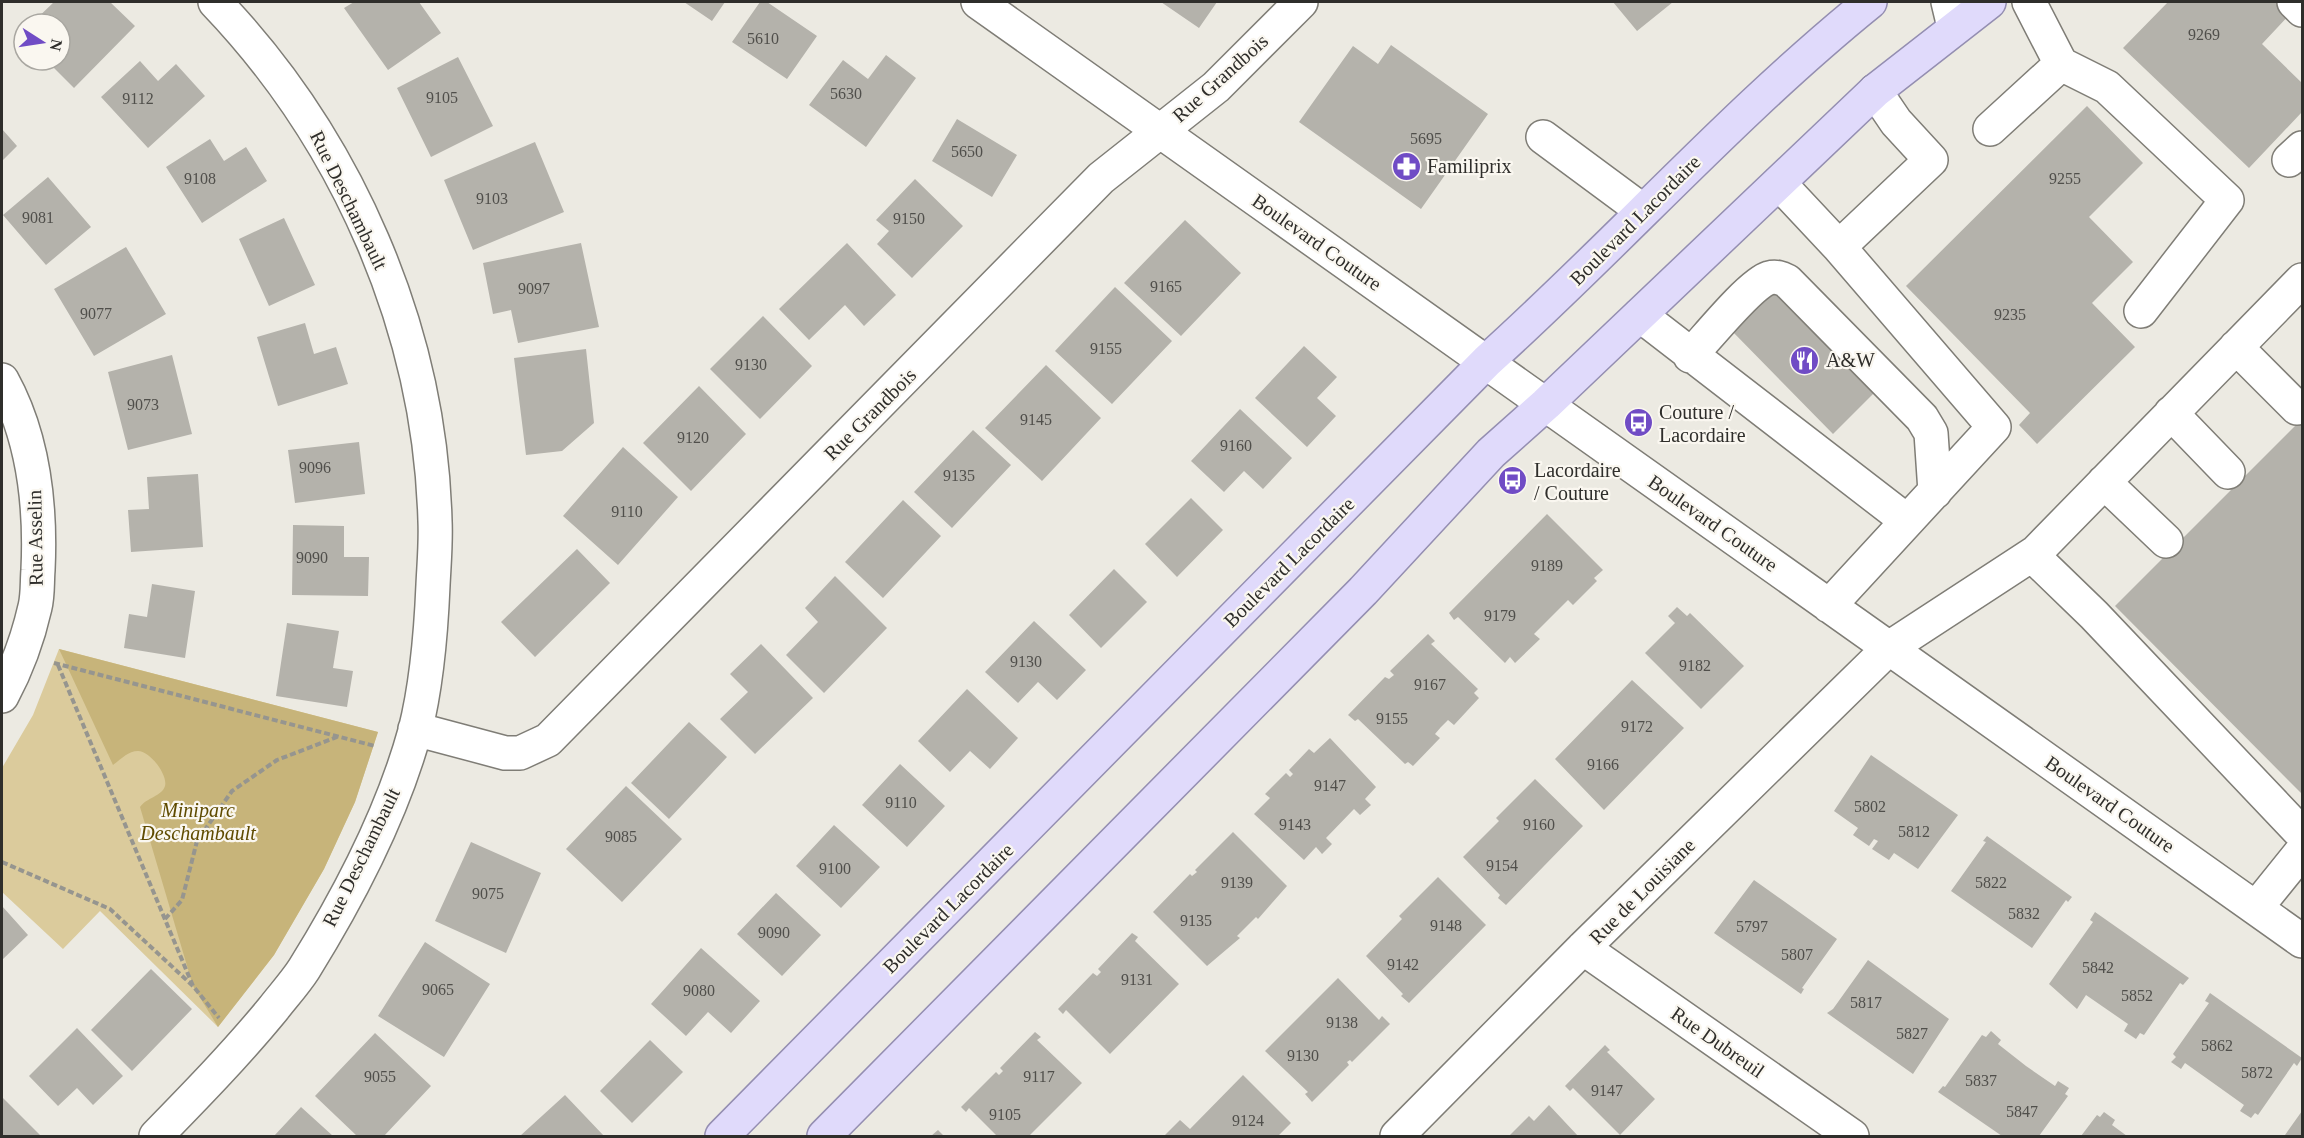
<svg xmlns="http://www.w3.org/2000/svg" width="2304" height="1138" font-family="'Times New Roman',serif">
	<style>
		.green { fill: #dbcb9c }
		.forest { fill: #c7b47a }
		.building { fill: #b4b2ab }
		.lines { fill: none; stroke-linecap: round; stroke-linejoin: round }
		.minor-casing { stroke: #7f7d76; stroke-width: 36 }
		.major-casing { stroke: #948eb1; stroke-width: 36 }
		.path { stroke: #96958f; stroke-width: 4; stroke-dasharray: 6 3; stroke-linecap: butt }
		.minor { stroke: #fff; stroke-width: 33 }
		.major { stroke: #e0dafb; stroke-width: 33 }
		.labels { text-anchor: middle; dominant-baseline: central; stroke-width: 4.5; stroke-linejoin: round; paint-order: stroke }
		.number-label { font-size: 16px; fill: #504f4b }
		.street-label { font-size: 20px; fill: #2f2e2b; stroke: #faf7f0 }
		.poi-label { font-size: 20px; fill: #2f2e2b; stroke: #faf7f0; text-anchor: start }
		.park-label { font-size: 20px; font-style: italic; fill: #5f4b00; stroke: #faf7f0 }
	</style>
	<rect width="100%" height="100%" fill="#eceae2"/>
	<path class="green" d="M59,649L378,732L355,802L324,869L274,955L218,1027L100,911L63,949L2,892V768L33,715Z"/>
	<path class="forest" d="M59,649L378,732L355,802L324,869L274,955L218,1027L193,986L140,807C146,798 162,796 165,786C168,775 150,751 138,751C128,751 120,760 113,765Z"/>
	<path class="building" d="M54,2H110L135,26L74,88L46,60H60V24H31Z
		M354,2H419L441,33L388,70L344,8Z
		M684,2H725L712,21Z
		M760,2H767L817,36L787,79L732,42Z
		M1161,2H1217L1199,28Z
		M1613,2H1673L1637,31Z
		M2168,2H2279L2291,13L2262,44L2302,83V112L2249,168L2123,48Z
		M1391,45L1488,114L1421,209L1299,122L1353,46L1378,64Z
		M886,55L916,78L866,147L809,105L843,60L868,79Z
		M458,57L493,126L431,157L397,88Z
		M140,61L158,81L176,64L205,96L148,148L101,97Z
		M2087,106L2143,163L2089,217L2133,262L2092,303L2135,347L2037,444L2019,425L2030,413L1906,286Z
		M957,119L1017,155L992,197L932,161Z
		M2,129L17,146L2,161Z
		M210,139L224,161L246,147L267,181L202,223L166,167Z
		M535,142L564,212L473,250L444,180Z
		M48,177L91,227L46,265L3,215Z
		M915,179L963,226L912,278L877,244L889,231L876,220Z
		M284,218L315,285L269,306L239,239Z
		M1185,220L1241,273L1181,336L1124,283Z
		M581,243L599,327L518,343L511,310L493,314L483,263Z
		M847,243L896,295L864,326L845,305L809,340L779,309Z
		M126,247L166,314L94,356L54,289Z
		M1778,286L1878,389L1833,434L1732,331Z
		M1115,287L1172,341L1112,404L1055,351Z
		M763,316L812,366L760,419L710,369Z
		M305,323L314,354L336,347L348,384L278,406L257,337Z
		M1304,346L1337,377L1317,398L1336,416L1307,447L1255,398Z
		M586,349L594,423L562,451L526,455L514,358Z
		M172,355L192,434L128,450L108,372Z
		M1046,365L1101,418L1042,481L985,428Z
		M699,386L746,434L691,491L643,443Z
		M1240,409L1292,458L1263,489L1244,471L1224,492L1191,461Z
		M2302,419V794L2115,606Z
		M973,430L1011,465L952,528L914,492Z
		M359,442L365,494L295,503L288,450Z
		M623,447L678,497L618,565L563,516Z
		M198,474L203,547L131,552L128,510L149,509L147,477Z
		M1191,498L1223,530L1177,577L1145,544Z
		M903,500L941,536L883,598L845,562Z
		M1547,514L1603,570L1594,578L1597,581L1573,605L1568,600L1534,634L1540,639L1515,663L1510,657L1505,663L1458,617L1454,620L1449,613Z
		M293,525L344,526V557H369L368,596L292,595Z
		M577,549L610,583L535,657L501,622Z
		M1114,569L1147,602L1101,648L1069,615Z
		M835,576L887,628L824,693L786,655L818,622L805,608Z
		M152,584L195,591L185,658L124,648L129,614L147,617Z
		M1677,607L1687,616L1690,613L1744,666L1701,709L1645,653L1675,623L1668,616Z
		M1034,621L1086,670L1057,700L1038,682L1018,703L985,672Z
		M287,623L339,631L333,668L353,671L347,707L276,696Z
		M1428,634L1435,641L1431,644L1478,689L1474,693L1479,698L1454,725L1448,720L1441,727L1435,734L1440,738L1413,766L1408,762L1405,764L1358,719L1355,721L1348,715L1385,677L1389,679L1394,675L1390,671Z
		M761,644L813,698L755,754L720,719L748,692L730,674Z
		M1632,680L1684,728L1604,810L1555,759Z
		M967,689L1018,738L990,769L970,751L950,772L918,741Z
		M689,722L727,757L669,819L631,783Z
		M1330,738L1376,787L1365,799L1371,805L1360,815L1354,809L1326,838L1332,844L1322,854L1316,847L1304,860L1254,814L1270,798L1265,794L1286,773L1290,777L1293,774L1289,770L1309,749L1314,753Z
		M1871,755L1958,815L1918,869L1894,853L1889,860L1872,849L1878,841L1874,839L1869,846L1853,835L1858,828L1834,811Z
		M900,764L945,806L907,847L862,805Z
		M1535,779L1583,826L1506,905L1498,898L1500,895L1463,857L1499,821L1496,818Z
		M626,786L682,839L622,902L566,849Z
		M834,825L880,867L841,908L796,866Z
		M1233,832L1287,886L1258,919L1256,917L1237,936L1240,938L1207,966L1153,912L1190,874L1192,876L1197,872L1195,870Z
		M1987,836L2072,897L2068,902L2066,900L2032,948L1951,891L1986,842L1983,841Z
		M471,842L541,873L506,953L435,921Z
		M1438,877L1486,925L1409,1003L1401,996L1403,994L1366,956L1402,919L1399,916Z
		M1754,880L1837,939L1802,988L1804,989L1801,994L1714,933Z
		M776,893L821,935L782,976L737,934Z
		M2,906L28,935L2,960Z
		M2095,912L2189,978L2183,985L2180,983L2144,1035L2140,1033L2136,1039L2124,1031L2128,1024L2086,995L2077,1009L2049,984L2093,922L2090,920Z
		M1132,933L1138,937L1135,941L1179,984L1110,1054L1066,1010L1063,1014L1058,1009L1093,973L1097,976L1101,972L1098,969Z
		M425,942L490,984L444,1057L378,1016Z
		M701,948L760,1001L731,1033L708,1012L686,1036L651,1004Z
		M1868,960L1949,1019L1913,1074L1827,1013L1833,1009Z
		M151,969L192,1009L132,1071L91,1030Z
		M1338,978L1379,1020L1382,1016L1390,1024L1352,1062L1350,1060L1347,1062L1349,1065L1312,1102L1305,1094L1308,1092L1265,1051Z
		M2210,993L2302,1058L2297,1066L2294,1063L2258,1115L2255,1113L2251,1118L2240,1111L2244,1105L2216,1085L2185,1063L2181,1069L2171,1062L2176,1057L2173,1054L2209,1003L2205,1001Z
		M77,1028L123,1076L93,1105L77,1088L58,1106L29,1076Z
		M1991,1031L2001,1040L1998,1044L2026,1066L2055,1086L2058,1081L2069,1088L2065,1094L2068,1096L2039,1136H2002L1938,1092L1943,1086L1945,1087L1982,1035L1986,1037Z
		M1035,1032L1041,1037L1037,1040L1082,1083L1029,1136H997L969,1108L966,1112L961,1107L996,1072L999,1075L1003,1071L1000,1068Z
		M375,1033L431,1086L384,1136H357L315,1096Z
		M650,1040L683,1072L632,1123L600,1091Z
		M1605,1045L1610,1050L1607,1052L1655,1099L1620,1135L1573,1088L1570,1091L1565,1086Z
		M1243,1075L1291,1123L1278,1136H1164L1180,1120L1190,1129Z
		M565,1095L604,1136H520Z
		M2,1097L41,1136H2Z
		M1549,1105L1578,1136H1509L1529,1116L1534,1121Z
		M301,1107L333,1136H274Z
		M2302,1111V1136L2285,1135Z
		M2104,1112L2115,1120L2112,1125L2127,1136H2081L2097,1115L2100,1117Z
		M938,1130L943,1135L931,1136Z"/>
	<g class="lines">
		<defs>
			<path id="minor" d="M978,2L2302,941
				M1948,2L1954,27
				M2294,2L2302,10
				M2061,64L2107,87L2227,200L2141,311
				M1990,129L2061,64L2029,2
				M1543,137L1643,211
				M2289,160L2302,148
				M1779,183L1839,247L1994,427L1829,606
				M1839,247L1931,160L1896,122L1875,91
				M1640,315L1907,521
				M2236,347L2297,408
				M1690,356C1706,339 1750,284 1769,278C1776,276 1781,278 1787,281L1922,418L1931,433L1935,492
				M2,380C33,436 41,506 38,570C37,582 38,595 35,607C28,638 17,668 2,696
				M2171,413L2228,472
				M2104,482L2166,541
				M2032,555L2094,615L2302,834
				M415,729L505,753H520L548,740L1101,178L1216,87L1301,2
				M2256,908L2302,851
				M1583,948L1852,1136
				M156,1136C196,1095 236,1054 273,1009C283,996 295,983 304,969C350,895 392,815 415,731C427,684 431,633 433,585C434,564 436,542 435,521C430,328 347,140 215,2
				M1397,1136L1583,948L1889,648L2036,552L2302,280"/>
			<path id="major" d="M722,1136L1487,361C1617,244 1734,112 1870,2
				M824,1136L1363,591L1491,453L1546,404L1875,91L1989,2"/>
		</defs>
		<use href="#minor" class="minor-casing"/>
		<use href="#major" class="major-casing"/>
		<path class="path" d="M54,663L375,746
			M58,665L193,986
			M2,862L110,909L193,986L219,1018
			M165,919L182,900L197,841L232,791L277,760L337,737"/>
		<use href="#minor" class="minor"/>
		<use href="#major" class="major"/>
	</g>
	<defs>
		<symbol id="pharmacy-disc" viewBox="-11 -11 22 22"><circle r="9.5" fill="#704cc5" stroke="#faf7f0"/><path d="M-2-6h4v4h4v4h-4v4h-4v-4h-4v-4h4Z" fill="#fff"/></symbol>
		<symbol id="restaurant-disc" viewBox="-11 -11 22 22"><circle r="9.5" fill="#704cc5" stroke="#faf7f0"/><path d="M-5-6h1v4h1v-4h1v4h1v-4h1v5L-1.5 .5V6h-2V.5L-5-1ZM5-6V6H3V1.5H1.5Q1.5-4 5-6Z" fill="#fff"/></symbol>
		<symbol id="bus-disc" viewBox="-11 -11 22 22"><circle r="9.5" fill="#704cc5" stroke="#faf7f0"/><path d="M-5-6H5V4H4V6H2V4H-2V6H-4V4H-5ZM-3.5-4V0h7V-4ZM-3.5 1.2v1.5H-2V1.2ZM2 1.2v1.5H3.5V1.2Z" fill="#fff"/></symbol>
	</defs>
	<g fill-rule="evenodd">
		<use href="#pharmacy-disc" x="1390" y="150" width="33" height="33"/>
		<use href="#restaurant-disc" x="1788" y="344" width="33" height="33"/>
		<use href="#bus-disc" x="1622" y="406" width="33" height="33"/>
		<use href="#bus-disc" x="1496" y="464" width="33" height="33"/>
	</g>
	<g class="labels">
		<g class="number-label">
			<text x="2204" y="34">9269</text>
			<text x="763" y="38">5610</text>
			<text x="846" y="93">5630</text>
			<text x="442" y="97">9105</text>
			<text x="138" y="98">9112</text>
			<text x="1426" y="138">5695</text>
			<text x="967" y="151">5650</text>
			<text x="200" y="178">9108</text>
			<text x="2065" y="178">9255</text>
			<text x="492" y="198">9103</text>
			<text x="38" y="217">9081</text>
			<text x="909" y="218">9150</text>
			<text x="1166" y="286">9165</text>
			<text x="534" y="288">9097</text>
			<text x="96" y="313">9077</text>
			<text x="2010" y="314">9235</text>
			<text x="1106" y="348">9155</text>
			<text x="751" y="364">9130</text>
			<text x="143" y="404">9073</text>
			<text x="1036" y="419">9145</text>
			<text x="693" y="437">9120</text>
			<text x="1236" y="445">9160</text>
			<text x="315" y="467">9096</text>
			<text x="959" y="475">9135</text>
			<text x="627" y="511">9110</text>
			<text x="312" y="557">9090</text>
			<text x="1547" y="565">9189</text>
			<text x="1500" y="615">9179</text>
			<text x="1026" y="661">9130</text>
			<text x="1695" y="665">9182</text>
			<text x="1430" y="684">9167</text>
			<text x="1392" y="718">9155</text>
			<text x="1637" y="726">9172</text>
			<text x="1603" y="764">9166</text>
			<text x="1330" y="785">9147</text>
			<text x="901" y="802">9110</text>
			<text x="1870" y="806">5802</text>
			<text x="1295" y="824">9143</text>
			<text x="1539" y="824">9160</text>
			<text x="1914" y="831">5812</text>
			<text x="621" y="836">9085</text>
			<text x="1502" y="865">9154</text>
			<text x="835" y="868">9100</text>
			<text x="1237" y="882">9139</text>
			<text x="1991" y="882">5822</text>
			<text x="488" y="893">9075</text>
			<text x="2024" y="913">5832</text>
			<text x="1196" y="920">9135</text>
			<text x="1446" y="925">9148</text>
			<text x="1752" y="926">5797</text>
			<text x="774" y="932">9090</text>
			<text x="1797" y="954">5807</text>
			<text x="1403" y="964">9142</text>
			<text x="2098" y="967">5842</text>
			<text x="1137" y="979">9131</text>
			<text x="438" y="989">9065</text>
			<text x="699" y="990">9080</text>
			<text x="2137" y="995">5852</text>
			<text x="1866" y="1002">5817</text>
			<text x="1342" y="1022">9138</text>
			<text x="1912" y="1033">5827</text>
			<text x="2217" y="1045">5862</text>
			<text x="1303" y="1055">9130</text>
			<text x="2257" y="1072">5872</text>
			<text x="380" y="1076">9055</text>
			<text x="1039" y="1076">9117</text>
			<text x="1981" y="1080">5837</text>
			<text x="1607" y="1090">9147</text>
			<text x="2022" y="1111">5847</text>
			<text x="1005" y="1114">9105</text>
			<text x="1248" y="1120">9124</text>
		</g>
		<g class="street-label">
			<text transform="translate(1220 78) rotate(-42)">Rue Grandbois</text>
			<text transform="translate(349 200) rotate(64)">Rue Deschambault</text>
			<text transform="translate(1635 220) rotate(-45)">Boulevard Lacordaire</text>
			<text transform="translate(1317 242) rotate(35)">Boulevard Couture</text>
			<text transform="translate(870 414) rotate(-45)">Rue Grandbois</text>
			<text transform="translate(1713 523) rotate(35)">Boulevard Couture</text>
			<text transform="translate(35 538) rotate(-91)">Rue Asselin</text>
			<text transform="translate(1289 562) rotate(-45)">Boulevard Lacordaire</text>
			<text transform="translate(2110 804) rotate(35)">Boulevard Couture</text>
			<text transform="translate(361 857) rotate(-64)">Rue Deschambault</text>
			<text transform="translate(1642 891) rotate(-45)">Rue de Louisiane</text>
			<text transform="translate(948 908) rotate(-45)">Boulevard Lacordaire</text>
			<text transform="translate(1718 1042) rotate(35)">Rue Dubreuil</text>
		</g>
		<g class="poi-label">
			<text x="1427" y="166">Familiprix</text>
			<text x="1826" y="360">A&amp;W</text>
			<text x="1659" y="412">Couture /<tspan x="1659" dy="23">Lacordaire</tspan></text>
			<text x="1534" y="470">Lacordaire<tspan x="1534" dy="23">/ Couture</tspan></text>
		</g>
		<g class="park-label">
			<text x="198" y="810">Miniparc<tspan x="198" dy="23">Deschambault</tspan></text>
		</g>
	</g>
	<rect width="2304" height="1138" fill="none" stroke="#2f2e2b" stroke-width="6"/>
	<g transform="translate(42 42) rotate(102)"><circle r="28" fill="#faf7f0" stroke="#a9a7a1" stroke-width="1.5"/>
	<path d="M0-4.5L10 22L0 15L-10 22Z" fill="#704cc5"/>
	<text y="-9" font-size="16" font-weight="bold" text-anchor="middle" fill="#2f2e2b">N</text>
	</g>
</svg>
